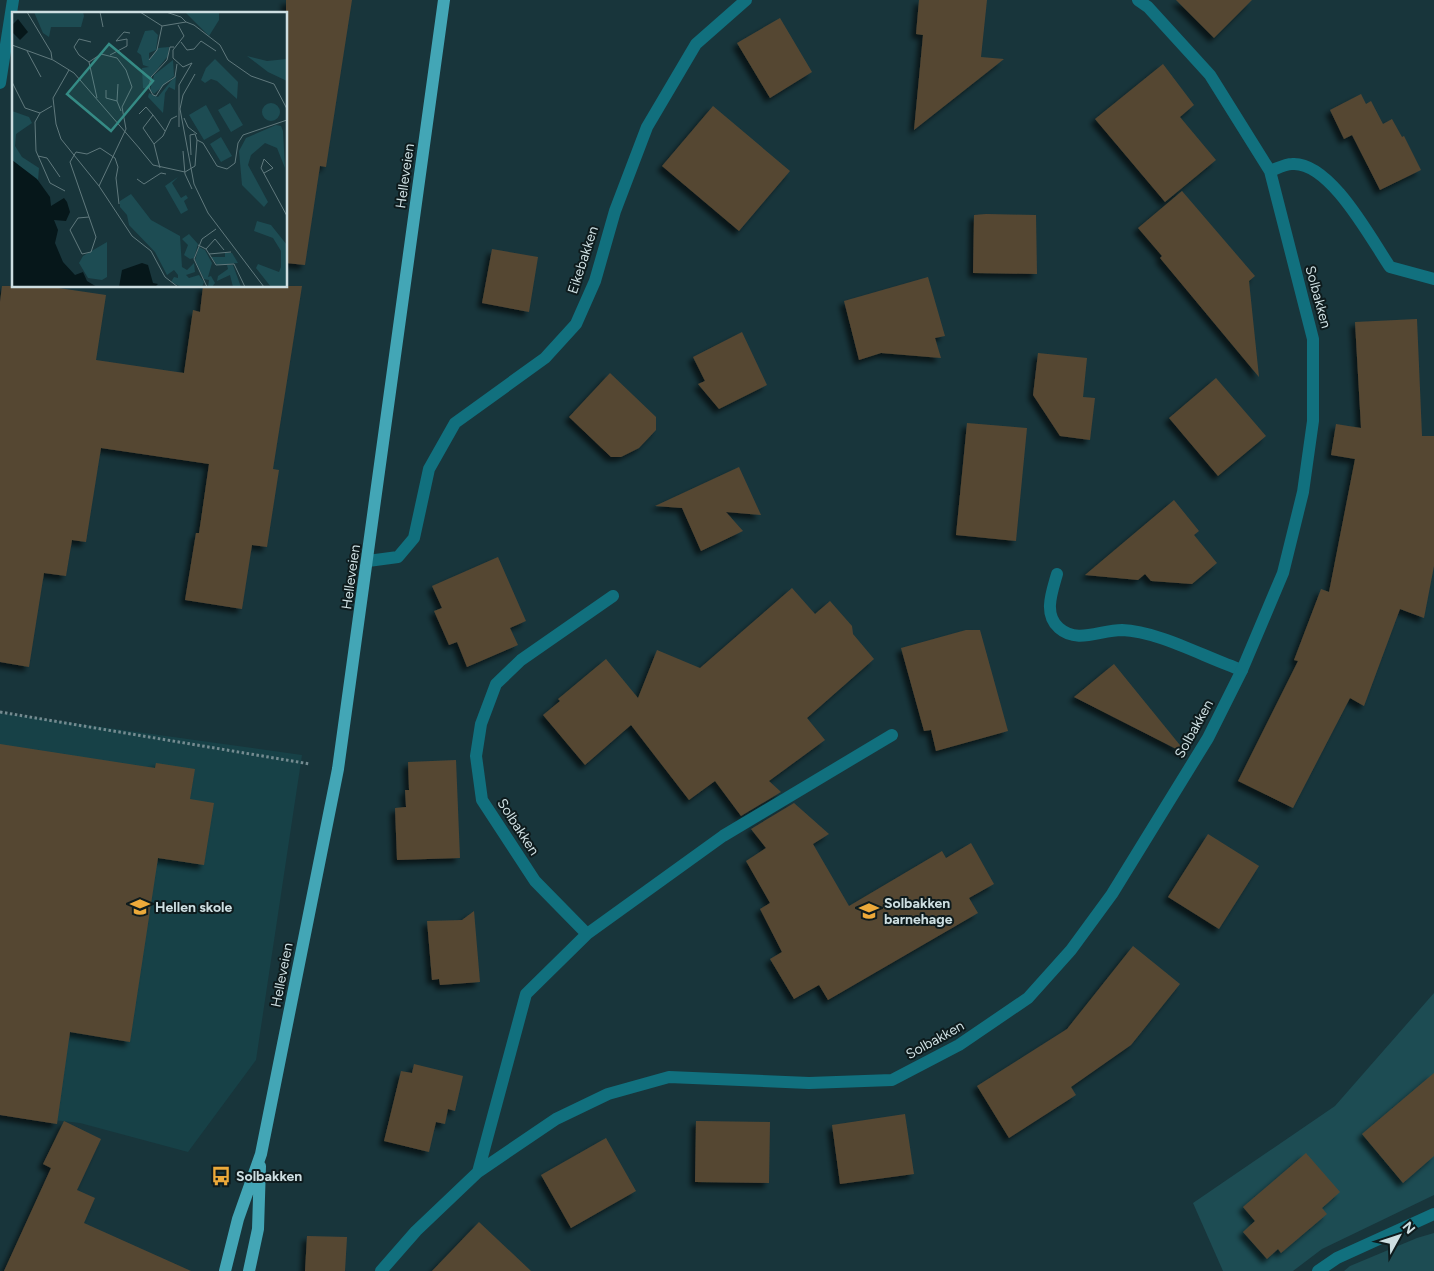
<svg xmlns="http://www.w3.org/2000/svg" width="1434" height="1271" font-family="Figtree,sans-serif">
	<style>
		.built { fill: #174147 }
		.green { fill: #1d4c53 }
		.building { fill: #554733; filter: url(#shadow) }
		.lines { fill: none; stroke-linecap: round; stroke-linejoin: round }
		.path { stroke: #748b90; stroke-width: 3; stroke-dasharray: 2.5 2.5; stroke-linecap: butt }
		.service { stroke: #11707e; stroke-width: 12 }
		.minor { stroke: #11707e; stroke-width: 12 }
		.primary { stroke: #43a6b6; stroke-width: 12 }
		.labels { text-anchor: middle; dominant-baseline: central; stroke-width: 4; stroke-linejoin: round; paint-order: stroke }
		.street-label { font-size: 14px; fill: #cddee1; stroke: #0e1b1d }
		.poi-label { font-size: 14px; font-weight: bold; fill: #cddee1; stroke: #0e1b1d; text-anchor: start }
		.inset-road { fill: none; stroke: #60797d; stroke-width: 1 }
		.view { fill: #358b85; fill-opacity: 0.15; stroke: #358b85; stroke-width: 2.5 }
		.inset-edge { fill: none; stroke: #cddee1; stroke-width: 2.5 }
	</style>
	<defs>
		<filter id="shadow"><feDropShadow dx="-4.5" dy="4.5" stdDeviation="2.5" flood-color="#0009"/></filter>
	</defs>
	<rect width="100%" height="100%" fill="#18353b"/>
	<path class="built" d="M0,713L302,755L256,1060L188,1152L80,1123L0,1114Z"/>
	<path class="green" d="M1434,993V1195L1322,1249L1293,1271H1223L1193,1203L1335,1106Z
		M1434,1233V1271H1344L1350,1266L1417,1238Z"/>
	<path class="building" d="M286,0H352L326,167L320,166L305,265L286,263Z
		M919,0H987L981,57L1004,59L914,130L923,35L916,34Z
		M1176,0H1252L1214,38Z
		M780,18L812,72L770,98L737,43Z
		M1163,64L1194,105L1180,117L1216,160L1165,202L1095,119Z
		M1361,94L1366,104L1371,101L1383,124L1392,119L1402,137L1404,136L1421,170L1380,190L1352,135L1344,139L1330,110Z
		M713,106L790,171L739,231L662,166Z
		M1182,191L1255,276L1249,281L1259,377L1160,258L1162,256L1138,228Z
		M986,214L1036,215L1037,274L973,273L974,215Z
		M492,249L538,257L529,312L482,303Z
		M928,277L945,336L935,338L941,358L881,353L859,360L844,301Z
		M2,286H45L106,295L96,360L184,373L193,310L200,312L203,286H302L273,469L279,470L267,547L252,545L242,609L185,600L196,533H199L209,464L101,448L86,542L72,540L66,576L44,573L29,667L0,662V302Z
		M1417,319L1422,436H1434V566L1424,618L1400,609L1364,706L1350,698L1293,808L1238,781L1298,661L1294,660L1321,589L1329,592L1355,459L1331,455L1336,424L1361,428L1355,322Z
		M742,332L767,385L719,409L698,384L705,381L693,357Z
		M1038,353L1087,358L1083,397L1095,398L1090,440L1060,436L1033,395Z
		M610,373L656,417V430L639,448L621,457H611L569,417Z
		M1216,378L1266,436L1218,476L1169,418Z
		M967,423L1027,428L1016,541L956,535Z
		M739,467L761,515L726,512L743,531L701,551L682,508L655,506Z
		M1174,500L1199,531L1194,535L1217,563L1192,584L1151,581L1145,574L1138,580L1085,575Z
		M498,557L526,621L510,628L518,645L467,667L457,642L449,645L434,611L442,608L432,586Z
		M792,588L815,614L830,601L852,626L853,634L874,659L807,718L825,740L769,781L781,792L741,816L715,781L689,800L631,725L585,765L543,715L560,701L558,699L606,659L638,698L657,650L700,668Z
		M966,630H980L1008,731L936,751L931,730L924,731L901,648Z
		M1114,664L1188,755L1074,697Z
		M0,744L155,768L156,763L195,769L190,799L214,803L204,865L158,858L130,1042L70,1032L57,1124L0,1115Z
		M456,760L460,858L397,860L395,808L406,807L405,790H409L408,762Z
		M794,803L829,834L813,844L849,906L942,851L946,858L971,843L994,884L969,898L978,913L828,1000L819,985L794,999L770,959L782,952L760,909L770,903L746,861L766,848L751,829Z
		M1208,834L1259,866L1219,929L1168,897Z
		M474,911L480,982L440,985L439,979L432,980L427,921L462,920Z
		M1133,946L1180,984L1131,1045L1071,1087L1076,1095L1009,1138L977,1086L1067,1029Z
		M414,1064L463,1076L455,1111L448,1109L445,1124L436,1122L429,1152L384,1141L401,1071L412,1073Z
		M1434,1073V1156L1403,1183L1362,1134Z
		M905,1114L914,1174L840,1184L832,1125Z
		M64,1121L101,1139L77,1190L95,1198L84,1223L191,1271H4L51,1168L43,1164Z
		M696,1121L770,1122L769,1183L695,1182Z
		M606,1138L636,1191L571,1228L541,1175Z
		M1306,1153L1340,1192L1322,1208L1327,1214L1281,1253L1278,1249L1267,1259L1243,1232L1255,1221L1243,1207Z
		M479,1222L531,1271H432Z
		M307,1236L347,1237L345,1271H305Z"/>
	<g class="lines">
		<path class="path" d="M0,712L310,764"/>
		<path class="service" d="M0,83L13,0
			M1057,574C1052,592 1043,614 1059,628C1077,644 1100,630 1122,630C1158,631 1206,658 1242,670"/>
		<path class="minor" d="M1270,171C1276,169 1285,164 1292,164C1330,161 1371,239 1390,267L1434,279
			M368,561L398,557L414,538L429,469L455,423L545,358L576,324L595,281L615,211L647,127L696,44L746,0
			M587,934L723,836L892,735
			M478,1172L526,994L587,934L535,881L482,800L476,756L481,724L496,684L521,660L613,596
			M381,1271L416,1231L478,1172L556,1119L608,1094L669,1077L809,1083L892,1080L959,1045L1028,998L1071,950L1112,894L1208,738L1242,670L1283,573L1303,492L1313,421V339L1270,171L1210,75L1148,7L1138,0
			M1318,1271L1337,1258L1434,1214"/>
		<path class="primary" d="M225,1271L238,1219L261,1154L338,769L444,0
			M249,1271L258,1229L260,1166"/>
	</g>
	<defs>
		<symbol id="school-bare" viewBox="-9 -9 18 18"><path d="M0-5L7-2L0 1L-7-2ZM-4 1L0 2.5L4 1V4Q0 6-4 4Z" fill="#eca93a" stroke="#0e1b1d" stroke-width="2.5" paint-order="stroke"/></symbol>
		<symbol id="bus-bare" viewBox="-9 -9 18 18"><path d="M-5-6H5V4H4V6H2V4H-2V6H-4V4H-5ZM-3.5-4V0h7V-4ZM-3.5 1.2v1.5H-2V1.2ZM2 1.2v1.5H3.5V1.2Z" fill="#eca93a" stroke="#0e1b1d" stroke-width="2.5" paint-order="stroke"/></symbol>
	</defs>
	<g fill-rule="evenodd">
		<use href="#school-bare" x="126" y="893" width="28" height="28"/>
		<use href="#school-bare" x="855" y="897" width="28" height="28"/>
		<use href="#bus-bare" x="207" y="1162" width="28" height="28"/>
	</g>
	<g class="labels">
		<g class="street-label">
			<text transform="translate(405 176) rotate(-82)">Helleveien</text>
			<text transform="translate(583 260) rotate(-72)">Eikebakken</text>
			<text transform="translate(1318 297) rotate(75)">Solbakken</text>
			<text transform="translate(351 577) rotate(-82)">Helleveien</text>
			<text transform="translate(1194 729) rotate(-61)">Solbakken</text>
			<text transform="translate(518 827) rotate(57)">Solbakken</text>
			<text transform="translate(282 975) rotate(-79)">Helleveien</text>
			<text transform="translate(935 1040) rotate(-29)">Solbakken</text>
		</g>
		<g class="poi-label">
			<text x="884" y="903">Solbakken<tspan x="884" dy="16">barnehage</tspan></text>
			<text x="155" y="907">Hellen skole</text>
			<text x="236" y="1176">Solbakken</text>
		</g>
	</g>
	<g transform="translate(12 12)">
		<rect width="275" height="275" fill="#18353b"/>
		<path d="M22,0H71L72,4L69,15H39L37,25L31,21ZM173,0H207V8L197,24ZM141,18L146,23L144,38L137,41V48L146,36L157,35L156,44L139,65L137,77L131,76L130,56L137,55L131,53L129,43L125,40L133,19ZM235,44L255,49L275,47V69L256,60ZM203,47L226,70L225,87L205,69L199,67L193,71L189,68L194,56ZM161,48L162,64L142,82L138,78L142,63ZM164,63L163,78L157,75L153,81L151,101L136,85L137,81L146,85ZM218,91L231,113L219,120L206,98ZM250 100a9 9 0 1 1 18 0a9 9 0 1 1-18 0ZM194,93L208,119L192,128L177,103ZM0,99L17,105L20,111L4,122L3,134L10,145L27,156L26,169L0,148ZM264,113L269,114L271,119L273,156L265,136L253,131L239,143L236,153L256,190L252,195L230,173L227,139L234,126ZM209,125L220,144L209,150L198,132ZM166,165L160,171L169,186L174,183L176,186L172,189L176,198L169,202L153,174ZM119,182L139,208L168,224L170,255L175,258L182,251L183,260L174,263L177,266L187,263L192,270L190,275H170L159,270L162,265L166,266V263L162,258L155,263L143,240L117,213L115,203L108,195V189ZM245,209L259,213L275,233V275H259L244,256L246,252L267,260L269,255V239L261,226L242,219ZM177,222L186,232L182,246L178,247L172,243L176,233L170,227ZM95,230V265L90,268L76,266L67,251L71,244ZM187,235L193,238L200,251L196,265L199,264L203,271L200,275H196L197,268L192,267L183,248ZM213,241H220L226,251L205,253L199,245H213ZM215,253H221L229,275H221L218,263L205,269L206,264L216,257Z" fill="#1d4c53"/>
		<path d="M6,7L16,20L8,28L0,20V13ZM0,148L25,167L38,185L39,194L52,186L55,190L58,200L54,209L42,208L46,218L43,231L51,250L63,263L71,260L75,269L85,275H0ZM130,251L136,253L141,271L146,272L143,275H107L110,258Z" fill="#06171a"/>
		<path class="inset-road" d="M15,0L39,40L40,47M88,0L91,15M128,0L150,14L174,10L182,13L208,33L216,48L239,64L262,72L275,97M154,0L169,5L174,10M166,13L172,24L161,38V46L171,55L180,51M79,30L67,27L62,35L67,43L77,50L85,86M169,30L175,38L182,37L189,29L204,39M0,33L41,48L62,61L128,137M162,35H158L155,48L139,65L137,76L141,83L144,84L151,73L163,65L165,52M15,39L29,65M98,43L115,34V27L104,29L112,20L118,21M137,48L145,38L150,14M77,50L89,42L105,46L114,58L120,75L110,95L114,117L87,174M57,58L41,86L44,112L49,127L87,174L120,224L139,239L153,265L166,275M183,62L171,83L168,97L182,172L196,201L252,275M0,70L13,96L28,101M94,78V86L105,89L109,99M105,89L106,72M40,94L28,101L23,110L24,139L38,171L53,179M127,102L134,95L141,103M172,106L176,115L185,122M167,115V73L180,51M185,128L191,131L205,154L215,157L223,151L226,131L231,123L275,108M142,132L151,124L159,107L165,104M127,136L141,153L173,160L183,154L185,128M171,139L173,162L180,177M179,143L178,123L183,122L185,128M26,144L35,146L48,165M148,156L142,132L131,116L141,103L153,119M252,161L261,156L252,147L249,156L275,204M125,167L132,172L149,161L154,162M77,205L66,206L58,218L70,242L79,240L84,225L68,179L58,150L64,140L75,142L88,136L103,146L106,155L104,166L107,192M186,233L194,237L204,253L222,252L233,275M194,237L203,227L212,238M197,242L219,240M195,275L182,247L190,227L204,217"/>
		<path class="view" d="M97,32L141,69L99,119L55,82Z"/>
		<rect width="275" height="275" class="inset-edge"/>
	</g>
	<g transform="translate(1399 1236) rotate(50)" stroke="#0e1b1d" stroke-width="4" paint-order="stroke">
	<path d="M0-4L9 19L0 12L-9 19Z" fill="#cddee1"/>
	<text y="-8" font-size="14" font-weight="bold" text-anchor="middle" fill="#cddee1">N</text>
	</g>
</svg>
